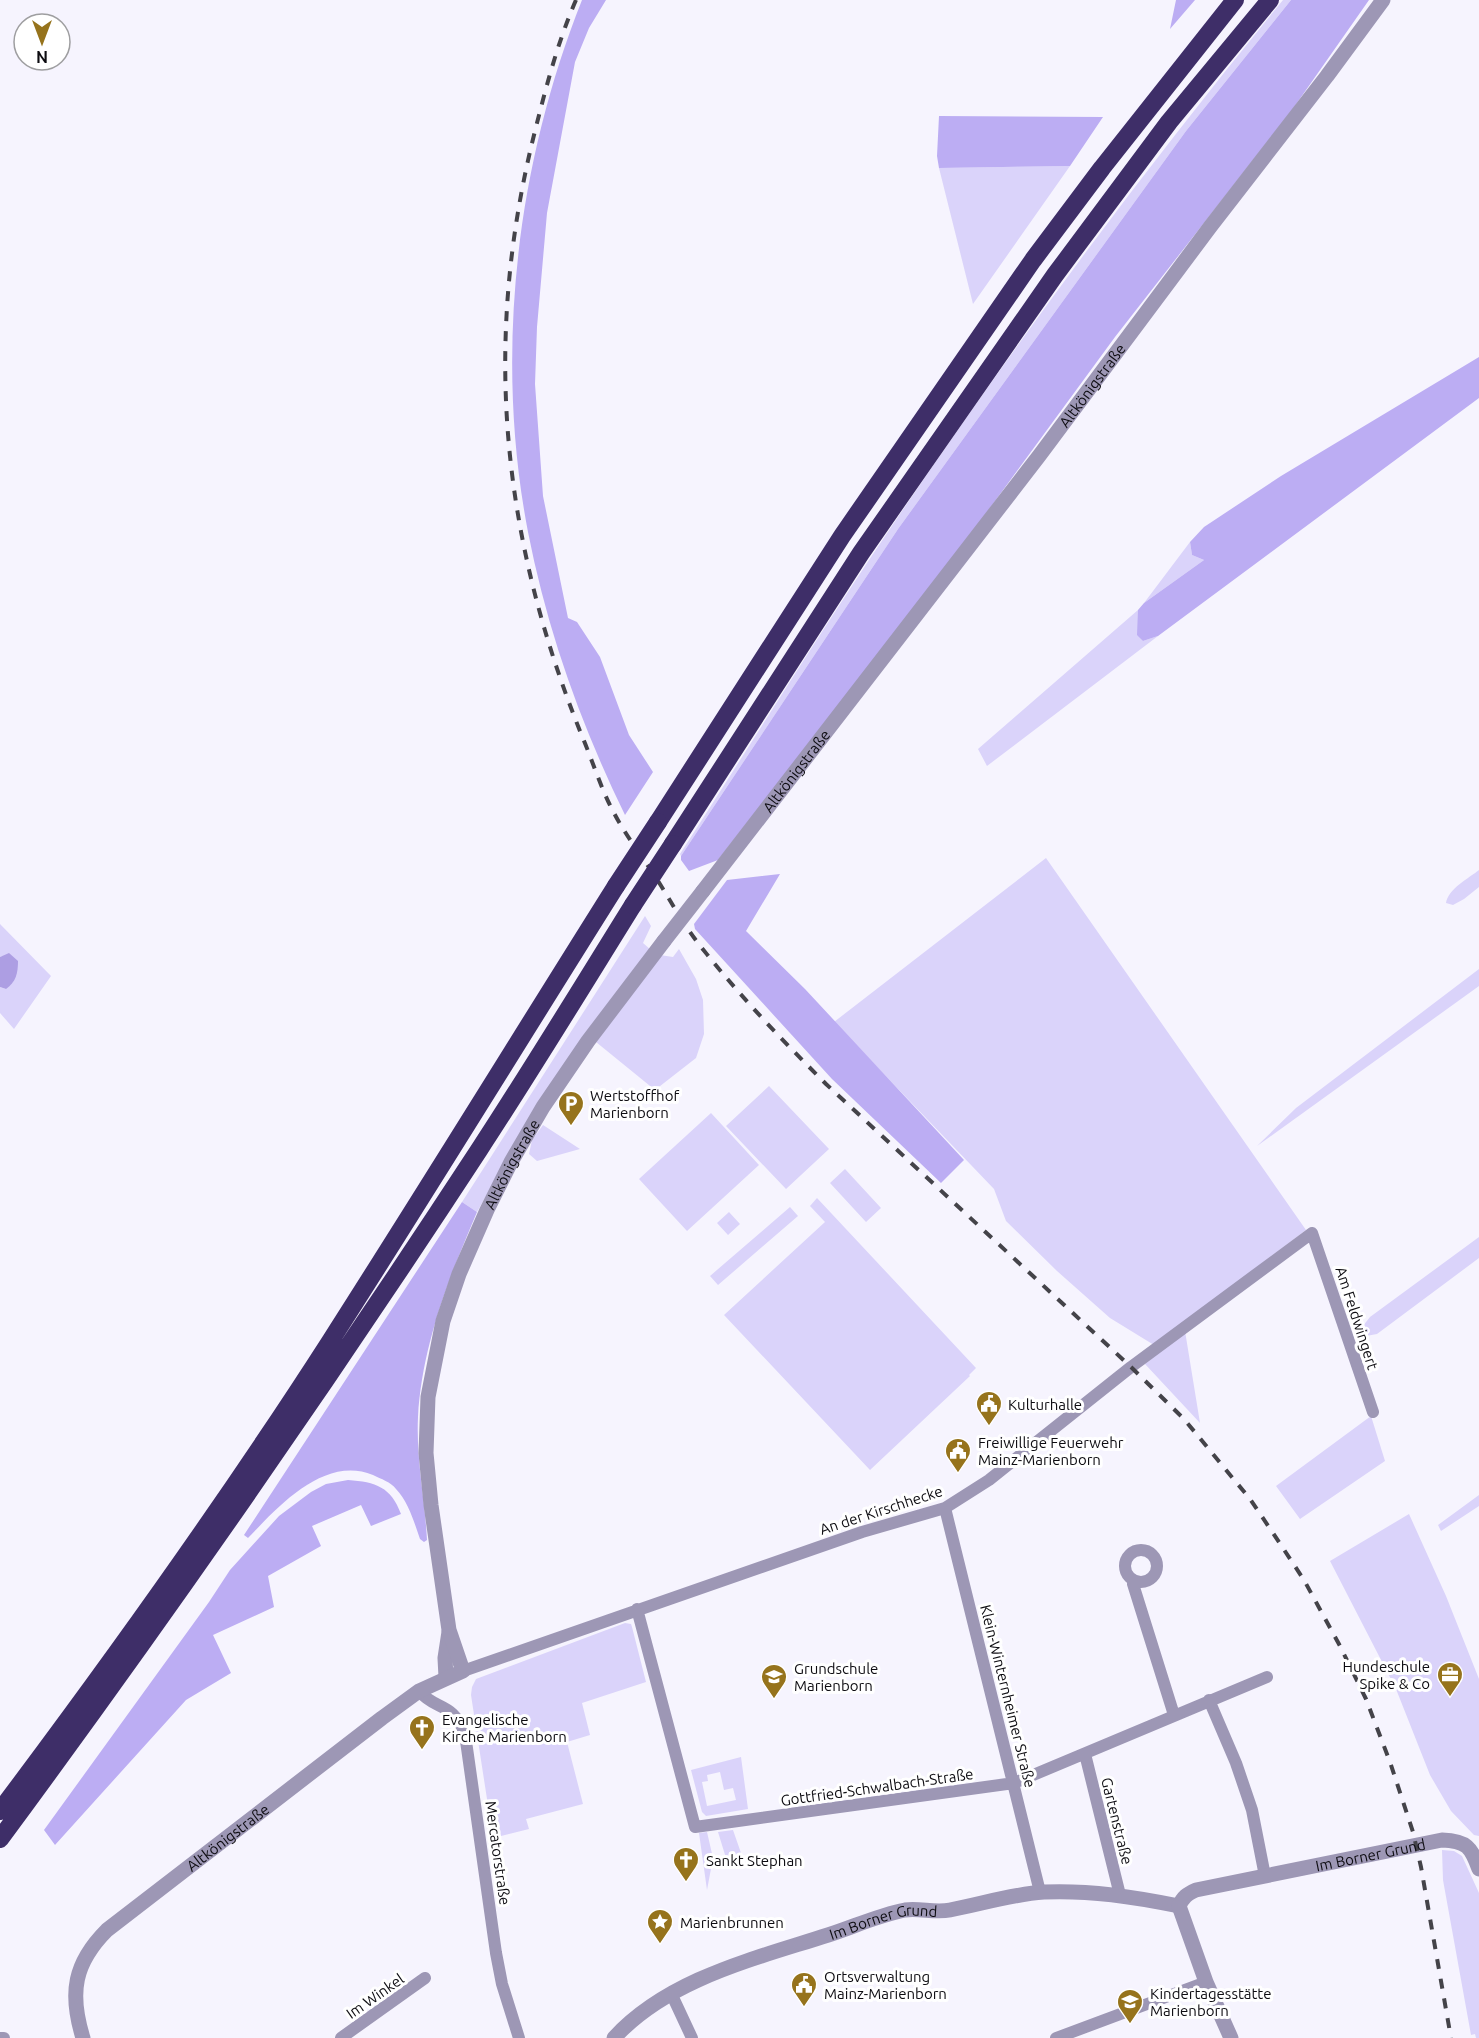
<svg xmlns="http://www.w3.org/2000/svg" width="1479" height="2038" font-family="Ubuntu,sans-serif">
	<style>
		.green { fill: #dad3fa; fill-rule: evenodd }
		.forest { fill: #bcadf3 }
		.water { fill: #ad9ee3 }
		.lines { fill: none; stroke-linecap: round; stroke-linejoin: round }
		.minor { stroke: #9d97b5; stroke-width: 12 }
		.tertiary { stroke: #9d97b5; stroke-width: 15 }
		.motorway { stroke: #3e2e68; stroke-width: 18 }
		.rail { stroke: #444349; stroke-width: 4; stroke-dasharray: 10 10; stroke-linecap: butt }
		.tertiary-bridge { stroke: #9d97b5; stroke-width: 15 }
		.motorway-bridge { stroke: #3e2e68; stroke-width: 18 }
		.labels { text-anchor: middle; dominant-baseline: central; stroke-width: 6; stroke-linejoin: round; paint-order: stroke }
		.street-label { font-size: 15px; fill: #0d0c11; stroke: #fff }
		.poi-label { font-size: 15px; fill: #0d0c11; stroke: #fff; text-anchor: start }
	</style>
	<rect width="100%" height="100%" fill="#f6f4fe"/>
	<path class="green" d="M1283,0H1291L1186,131L898,529L681,856L680,854C742,758 802,661 865,566C995,371 1134,181 1283,0Z
		M1070,166L973,304L939,168Z
		M1190,542L1192,555L1204,560L1144,603Z
		M1138,610V635L1143,641L1158,636L987,766L978,749Z
		M1046,858L1306,1230L1154,1345L1110,1318L1057,1271L1006,1221L994,1189L834,1022Z
		M1479,870V887L1464,899L1453,905L1446,903C1448,889 1469,878 1479,870Z
		M645,916L651,926L643,943L651,950L506,1160L477,1212L462,1202Z
		M0,924L51,976L14,1029L0,1013V987L6,989L3,956L0,957Z
		M679,949L696,979L703,1000L704,1034L696,1058L655,1090L596,1042L660,955L673,957Z
		M1479,969V986L1257,1146L1296,1108Z
		M769,1086L829,1149L786,1189L726,1126Z
		M711,1113L759,1165L687,1231L639,1179Z
		M543,1125L580,1149L537,1161L529,1154L532,1140Z
		M845,1169L881,1208L866,1222L830,1183Z
		M817,1198L976,1368L969,1375L970,1376L870,1470L724,1315L825,1222L810,1206Z
		M790,1207L798,1216L718,1285L710,1276Z
		M729,1212L740,1224L728,1235L717,1223Z
		M1479,1237V1258L1377,1334L1366,1336L1359,1331L1370,1317Z
		M1185,1331L1200,1423L1145,1364Z
		M1371,1416L1385,1461L1300,1519L1276,1486Z
		M1479,1495V1506L1441,1531L1438,1525Z
		M1409,1514L1446,1596L1479,1679V1836L1474,1835L1451,1811L1430,1775L1396,1689L1330,1561Z
		M625,1623L631,1624L632,1627L646,1682L582,1703L590,1735L567,1742L583,1804L526,1819L529,1829L493,1838L471,1695L472,1687L476,1679Z
		M741,1757L748,1809L706,1816L702,1812L691,1770ZM720,1772L724,1790L733,1788L736,1800L707,1806L702,1782L708,1781L707,1775Z
		M733,1830L741,1853L726,1858L718,1832Z
		M707,1832L713,1858L707,1890L699,1833Z
		M1442,1850L1454,1851L1462,1856L1479,1893V2038H1476L1475,2034L1471,2035L1443,1880Z"/>
	<path class="forest" d="M582,0H606L589,28L575,62L547,213L537,327L535,384L543,496L568,618L577,622L600,657L629,735L653,772L625,815C581,725 547,630 528,532C494,355 516,166 582,0Z
		M1176,0H1195L1170,29Z
		M1291,0H1369L1292,110L1115,337L957,553L718,860L689,871L681,860V856L898,529L1186,131Z
		M939,116L1103,117L1070,166L939,168L937,156Z
		M1479,357V398L1158,636L1143,641L1137,635L1138,610L1144,603L1204,560L1192,555L1190,542L1204,527L1281,476Z
		M780,874L746,931L805,989L964,1160L941,1183L832,1079L695,929L694,924L727,880Z
		M462,1202L477,1212C449,1278 422,1345 418,1417C416,1459 425,1499 427,1540L424,1542L420,1539C414,1522 409,1503 396,1489C391,1482 381,1479 373,1475C324,1455 278,1507 248,1538L244,1535Z
		M348,1480C376,1482 391,1487 401,1514L371,1526L361,1505L312,1526L321,1546L268,1576L274,1607L213,1635L231,1673L186,1700L55,1845L44,1830L209,1602L230,1570L279,1516L311,1492L326,1484Z"/>
	<path class="water" d="M9,953L18,961C18,973 16,982 6,989L0,987V957Z"/>
	<g class="lines">
		<path class="minor" d="M945,1508L1040,1892
			M1125 1566a16 16 0 1 1 32 0a16 16 0 1 1-32 0Z
			M1135,1581L1133,1584L1174,1715
			M637,1609L695,1827L1014,1783L1267,1677
			M463,1671L862,1532L945,1508L989,1480L1131,1367L1312,1233L1373,1412
			M419,1691C436,1711 452,1701 465,1734L496,1953L502,1984L519,2038
			M1209,1700L1236,1763L1252,1810L1265,1876
			M1085,1754L1120,1895
			M671,1993L692,2038
			M0,2038H4
			M341,2038L425,1978
			M1056,2038L1206,1982"/>
		<g class="tertiary">
			<path id="s1" d="M703,891L1039,456L1210,227L1327,76L1383,0"/>
			<path d="M446,1677L445,1658L449,1632"/>
			<path id="s2" d="M83,2038C69,1993 74,1963 107,1930L382,1718L419,1691L463,1671L449,1630L431,1505L426,1453L428,1397L443,1321L459,1274L487,1210L511,1162L543,1107L588,1041L664,941"/>
			<path id="s3" d="M614,2038C668,1979 754,1959 828,1935C853,1927 879,1915 905,1910C920,1908 935,1913 950,1910C981,1904 1013,1894 1044,1892C1090,1890 1134,1897 1179,1906"/>
			<path id="s4" d="M1231,2038L1206,1982L1179,1906C1183,1897 1187,1894 1196,1890L1442,1840C1467,1841 1471,1847 1479,1869"/>
		</g>
		<path class="motorway" d="M658,822L842,536L1033,260L1102,168L1235,0
			M673,844L861,553L1055,275L1169,122L1270,0
			M0,1811C115,1658 227,1502 331,1340C427,1190 521,1037 616,886
			M0,1839C166,1614 326,1384 479,1150C532,1069 582,987 633,905"/>
		<path class="rail" d="M576,0C558,41 546,87 535,131C482,341 501,536 582,736C593,762 601,789 614,813C625,834 640,854 653,873C668,896 681,921 698,943C737,993 781,1039 826,1084L1131,1367L1184,1419L1250,1499L1273,1533L1304,1580L1340,1646L1366,1699L1390,1762L1413,1832L1421,1867L1451,2038"/>
		<path class="tertiary-bridge" d="M664,941L703,891"/>
		<path class="motorway-bridge" d="M616,886L658,822
			M633,905L673,844"/>
	</g>
	<defs>
		<symbol id="parking-pin" viewBox="-11 -11 22 30"><path d="M0 17L-7.5 6A9.5 9.5 0 1 1 7.5 6Z" fill="#96731c" stroke="#fff"/><path d="M-3.5-5.5H1a3.5 3.5 0 0 1 0 7H-1V5.5H-3.5ZM-1-3.4V-.6H.8a1.4 1.4 0 0 0 0-2.8Z" fill="#fff"/></symbol>
		<symbol id="civic-pin" viewBox="-11 -11 22 30"><path d="M0 17L-7.5 6A9.5 9.5 0 1 1 7.5 6Z" fill="#96731c" stroke="#fff"/><path d="M-.6-6.5H3V-4.5H.6V-3L4-1V1h2V6H-6V1h2V-1L-.6-3ZM-1.2 2.5V6h2.4V2.5Z" fill="#fff"/></symbol>
		<symbol id="office-pin" viewBox="-11 -11 22 30"><path d="M0 17L-7.5 6A9.5 9.5 0 1 1 7.5 6Z" fill="#96731c" stroke="#fff"/><path d="M-6-3h4V-5.5h4V-3h4V5H-6ZM-1-4.5V-3h2v-1.5ZM-6 0V1H6V0Z" fill="#fff"/></symbol>
		<symbol id="school-pin" viewBox="-11 -11 22 30"><path d="M0 17L-7.5 6A9.5 9.5 0 1 1 7.5 6Z" fill="#96731c" stroke="#fff"/><path d="M0-5L7-2L0 1L-7-2ZM-4 1L0 2.5L4 1V4Q0 6-4 4Z" fill="#fff"/></symbol>
		<symbol id="church-pin" viewBox="-11 -11 22 30"><path d="M0 17L-7.5 6A9.5 9.5 0 1 1 7.5 6Z" fill="#96731c" stroke="#fff"/><path d="M-1.2-6h2.4v3.5h3.3v2.4h-3.3V6h-2.4V-.1h-3.3v-2.4h3.3Z" fill="#fff"/></symbol>
		<symbol id="sight-pin" viewBox="-11 -11 22 30"><path d="M0 17L-7.5 6A9.5 9.5 0 1 1 7.5 6Z" fill="#96731c" stroke="#fff"/><path d="M0-6L1.8-2.2L6-1.7L2.9 1.2L3.7 5.4L0 3.3L-3.7 5.4L-2.9 1.2L-6-1.7L-1.8-2.2Z" fill="#fff"/></symbol>
	</defs>
	<g fill-rule="evenodd">
		<use href="#parking-pin" x="556" y="1089" width="30" height="40"/>
		<use href="#civic-pin" x="974" y="1389" width="30" height="40"/>
		<use href="#civic-pin" x="943" y="1436" width="30" height="40"/>
		<use href="#office-pin" x="1435" y="1660" width="30" height="40"/>
		<use href="#school-pin" x="759" y="1662" width="30" height="40"/>
		<use href="#church-pin" x="407" y="1713" width="30" height="40"/>
		<use href="#church-pin" x="671" y="1845" width="30" height="40"/>
		<use href="#sight-pin" x="645" y="1907" width="30" height="40"/>
		<use href="#civic-pin" x="789" y="1970" width="30" height="40"/>
		<use href="#school-pin" x="1115" y="1987" width="30" height="40"/>
	</g>
	<g class="labels">
		<g class="street-label">
			<text stroke="none"><textPath href="#s1" startOffset="638">Altkönigstraße</textPath></text>
			<text stroke="none"><textPath href="#s1" startOffset="152">Altkönigstraße</textPath></text>
			<text stroke="none"><textPath href="#s2" startOffset="1086">Altkönigstraße</textPath></text>
			<text transform="translate(1357 1318) rotate(72)">Am Feldwingert</text>
			<text transform="translate(881 1510) rotate(-18)">An der Kirschhecke</text>
			<text transform="translate(1008 1696) rotate(76)">Klein-Winternheimer Straße</text>
			<text transform="translate(877 1787) rotate(-8)">Gottfried-Schwalbach-Straße</text>
			<text transform="translate(1117 1821) rotate(76)">Gartenstraße</text>
			<text stroke="none"><textPath href="#s2" startOffset="270">Altkönigstraße</textPath></text>
			<text transform="translate(498 1853) rotate(82)">Mercatorstraße</text>
			<text stroke="none"><textPath href="#s4" startOffset="344">Im Borner Grund</textPath></text>
			<text stroke="none"><textPath href="#s3" startOffset="298">Im Borner Grund</textPath></text>
			<text transform="translate(375 1996) rotate(-35)">Im Winkel</text>
		</g>
		<g class="poi-label">
			<text x="590" y="1095">Wertstoffhof<tspan x="590" dy="17">Marienborn</tspan></text>
			<text x="1008" y="1404">Kulturhalle</text>
			<text x="978" y="1442">Freiwillige Feuerwehr<tspan x="978" dy="17">Mainz-Marienborn</tspan></text>
			<text x="1430" y="1666" text-anchor="end">Hundeschule<tspan x="1430" dy="17">Spike &amp; Co</tspan></text>
			<text x="794" y="1668">Grundschule<tspan x="794" dy="17">Marienborn</tspan></text>
			<text x="442" y="1719">Evangelische<tspan x="442" dy="17">Kirche Marienborn</tspan></text>
			<text x="706" y="1860">Sankt Stephan</text>
			<text x="680" y="1922">Marienbrunnen</text>
			<text x="824" y="1976">Ortsverwaltung<tspan x="824" dy="17">Mainz-Marienborn</tspan></text>
			<text x="1150" y="1993">Kindertagesstätte<tspan x="1150" dy="17">Marienborn</tspan></text>
		</g>
	</g>
	<g transform="translate(42 42) rotate(180)"><circle r="28" fill="#ffffff" stroke="#9e9ea0" stroke-width="1.5"/>
	<path d="M0-4.5L10 22L0 15L-10 22Z" fill="#96731c"/>
	<text y="-9" font-size="16" font-weight="bold" text-anchor="middle" fill="#0d0c11">N</text>
	</g>
</svg>
